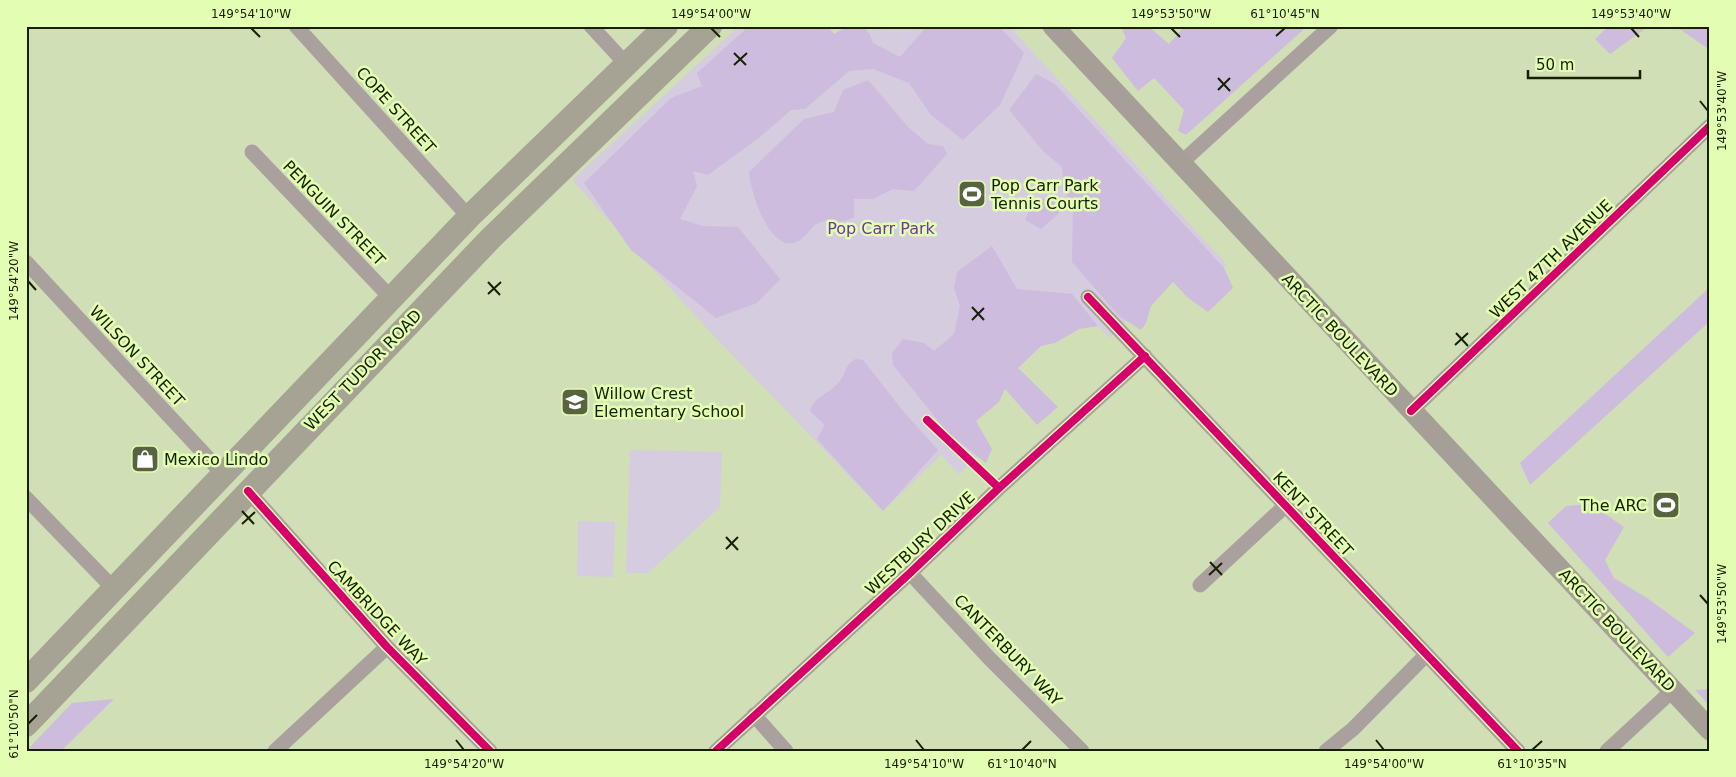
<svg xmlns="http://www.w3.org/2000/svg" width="1736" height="777" font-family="'DejaVu Sans',sans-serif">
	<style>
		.green { fill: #d5ccdf }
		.forest { fill: #cdbcdd }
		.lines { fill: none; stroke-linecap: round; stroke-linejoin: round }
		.street { stroke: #aaa19e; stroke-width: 15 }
		.secondary { stroke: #a69f97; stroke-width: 21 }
		.primary { stroke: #a6a294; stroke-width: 24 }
		.cycleway-casing { stroke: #e3feb3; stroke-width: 11 }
		.cycleway { stroke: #d6006c; stroke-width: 8 }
		.ticks { fill: none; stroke: #172003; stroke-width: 2 }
		.labels { text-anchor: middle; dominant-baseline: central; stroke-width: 5; stroke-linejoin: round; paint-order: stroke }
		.street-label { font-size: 16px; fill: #172003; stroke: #e3feb3 }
		.poi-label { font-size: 16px; fill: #172003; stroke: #e3feb3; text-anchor: start }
		.park-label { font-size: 16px; fill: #6d37a0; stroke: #e3feb3 }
		.neatline { fill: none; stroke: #172003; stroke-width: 2 }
		.ticks-label { font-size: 12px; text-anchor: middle; fill: #172003 }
	</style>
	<rect width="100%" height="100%" fill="#d1dfb7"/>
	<path class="green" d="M739,26H827L834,34C847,26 858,22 870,32L878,26H1009L1227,265L1197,294L1173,277L1135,311L1110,338L1098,326L1082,328L1055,343L1041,346L1018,368L1037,387L1008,386L965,426L985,450L959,474L941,455L883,511L710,332L572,180Z
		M630,450L722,452L720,507L648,573H626Z
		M578,521L615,522L613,577L577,576Z"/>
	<path class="forest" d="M749,26H827L834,34C851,23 867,20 873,43L900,57L927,26H999L1024,53L1000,105L963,140L931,115L909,83L873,69L849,71L805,109L791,110L760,137L708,175L693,171L697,186L680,219L703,226L738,227L780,279L757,303L716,318L631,250L584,183L671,98L702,86L697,73Z
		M1121,26H1148L1169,44L1185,26H1300L1303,30L1186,135L1178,131L1184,110L1154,78L1138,91L1112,58L1126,38Z
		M1609,26H1649L1610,54L1595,39Z
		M1669,26H1710V50L1681,30Z
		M1036,74L1055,84L1224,268L1233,288L1208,312L1187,297L1173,282L1151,306L1146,323L1141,330L1119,316L1072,262L1073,210L1064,187L1062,167L1043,151L1009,110Z
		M868,80L909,128L928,144L943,146L947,154L914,191L893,189L873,199H854V217C836,226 839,219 824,221C812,223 809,234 800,240C771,259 750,191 749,172L804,119L834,112L843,90Z
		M1041,199L1053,200L1059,213L1041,229L1025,220L1032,204Z
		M992,246L1017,289L1072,294L1098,326L1079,329L1055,343L1041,346L1018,368L1058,407L1037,425L1005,389L999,402L976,421L992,449L986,463L948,433L893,365L892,353L903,339L924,343L934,351L954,334L960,306L954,288L957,272Z
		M1710,287V321L1530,485L1520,463Z
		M855,359L863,360L903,411L938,450L883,511L817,439L825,425L810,411C814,396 831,393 840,381C847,372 843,368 855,359Z
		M1591,504L1624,527L1605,560L1614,578L1647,598L1695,633L1668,657L1548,523L1566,506Z
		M1710,689V706L1695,690Z
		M114,699L61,751H26L72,703Z"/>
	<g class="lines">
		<path class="street" d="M296,26L469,217
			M591,26L626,64
			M252,152L391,298
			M1181,163L1331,26
			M26,262L223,474
			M1088,297L1518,751
			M1411,411L1710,126
			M248,491L387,647L490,751
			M26,498L114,589
			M910,573L989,658L1082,751
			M1200,585L1286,505
			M754,715L786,751
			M275,751L387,647
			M716,751L910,573L999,488L1145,356
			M1326,751L1353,729L1426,655
			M1607,751L1673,690"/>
		<path class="secondary" d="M1053,26L1710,730"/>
		<path class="primary" d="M26,681L469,217L666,26
			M26,725L491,238L710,26"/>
		<defs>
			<path id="cycleway" d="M1088,297L1518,751
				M1411,411L1710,126
				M927,420L999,488
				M248,491L387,647L490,751
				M716,751L910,573L999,488L1145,356"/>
		</defs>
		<use href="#cycleway" class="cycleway-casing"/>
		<use href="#cycleway" class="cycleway"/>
	</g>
	<path class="ticks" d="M251,28L260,37M711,28L720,37M1171,28L1180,37M1631,28L1639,37M1276,36L1285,28M734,53L746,65M734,65L747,53M1218,78L1230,91M1218,90L1230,78M1700,101L1708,111M28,281L36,290M488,282L500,295M488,294L501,282M972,307L984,320M972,320L984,308M1456,333L1468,346M1455,345L1468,333M242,511L254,524M242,524L255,512M726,537L738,550M726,549L738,537M1210,562L1222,575M1209,575L1222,563M1700,595L1708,604M28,724L37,715M456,740L464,750M916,740L924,750M1376,740L1384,750M1022,750L1031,741M1532,750L1542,741"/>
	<defs>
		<symbol id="stadium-square" viewBox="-11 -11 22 22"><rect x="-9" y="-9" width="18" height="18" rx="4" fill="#586342" stroke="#e3feb3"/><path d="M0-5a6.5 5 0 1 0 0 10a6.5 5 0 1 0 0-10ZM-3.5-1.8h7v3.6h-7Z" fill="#fff"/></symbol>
		<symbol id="school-square" viewBox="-11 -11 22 22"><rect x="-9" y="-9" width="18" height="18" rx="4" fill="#586342" stroke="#e3feb3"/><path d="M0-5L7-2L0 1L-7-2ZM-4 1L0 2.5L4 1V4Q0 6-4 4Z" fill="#fff"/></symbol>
		<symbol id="shop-square" viewBox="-11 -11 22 22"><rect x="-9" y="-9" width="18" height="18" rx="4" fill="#586342" stroke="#e3feb3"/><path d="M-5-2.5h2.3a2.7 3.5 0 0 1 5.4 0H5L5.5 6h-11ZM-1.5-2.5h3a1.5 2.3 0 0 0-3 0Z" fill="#fff"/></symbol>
	</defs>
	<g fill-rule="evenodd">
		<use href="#stadium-square" x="956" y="178" width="32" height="32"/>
		<use href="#school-square" x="559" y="386" width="32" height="32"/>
		<use href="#shop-square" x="129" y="443" width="32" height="32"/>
		<use href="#stadium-square" x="1650" y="489" width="32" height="32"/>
	</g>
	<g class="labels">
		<g class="street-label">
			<text transform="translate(396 110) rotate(48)">COPE STREET</text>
			<text transform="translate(334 213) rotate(46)">PENGUIN STREET</text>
			<text transform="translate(1551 259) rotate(-44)">WEST 47TH AVENUE</text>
			<text transform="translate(1340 335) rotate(47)">ARCTIC BOULEVARD</text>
			<text transform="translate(137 356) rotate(47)">WILSON STREET</text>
			<text transform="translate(363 370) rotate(-46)">WEST TUDOR ROAD</text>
			<text transform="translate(1313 514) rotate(47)">KENT STREET</text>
			<text transform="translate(920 543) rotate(-43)">WESTBURY DRIVE</text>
			<text transform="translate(377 613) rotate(47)">CAMBRIDGE WAY</text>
			<text transform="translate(1617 630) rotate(47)">ARCTIC BOULEVARD</text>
			<text transform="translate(1008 650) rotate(46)">CANTERBURY WAY</text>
		</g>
		<g class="poi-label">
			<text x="991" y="185">Pop Carr Park<tspan x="991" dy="18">Tennis Courts</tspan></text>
			<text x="594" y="393">Willow Crest<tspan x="594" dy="18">Elementary School</tspan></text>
			<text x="164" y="459">Mexico Lindo</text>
			<text x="1647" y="505" text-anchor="end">The ARC</text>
		</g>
		<g class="park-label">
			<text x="881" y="228">Pop Carr Park</text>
		</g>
	</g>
	<rect width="1736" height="777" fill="none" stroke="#e3feb3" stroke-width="55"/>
	<path d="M1528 70v8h112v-8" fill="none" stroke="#172003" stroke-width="2.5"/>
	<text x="1536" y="70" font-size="15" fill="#172003" stroke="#e3feb3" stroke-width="4" paint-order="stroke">50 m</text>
	<rect x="28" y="28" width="1680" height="722" class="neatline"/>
	<g class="ticks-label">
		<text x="251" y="18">149°54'10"W</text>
		<text x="711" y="18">149°54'00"W</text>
		<text x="1171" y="18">149°53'50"W</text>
		<text x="1285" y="18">61°10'45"N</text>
		<text x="1631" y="18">149°53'40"W</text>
		<text transform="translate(1722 111) rotate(-90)" y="4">149°53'40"W</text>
		<text transform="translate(14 281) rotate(-90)" y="4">149°54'20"W</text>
		<text transform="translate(1722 604) rotate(-90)" y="4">149°53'50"W</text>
		<text transform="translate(14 724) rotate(-90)" y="4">61°10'50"N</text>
		<text x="464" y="768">149°54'20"W</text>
		<text x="924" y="768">149°54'10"W</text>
		<text x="1022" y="768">61°10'40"N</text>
		<text x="1384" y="768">149°54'00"W</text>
		<text x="1532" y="768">61°10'35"N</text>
	</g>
</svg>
